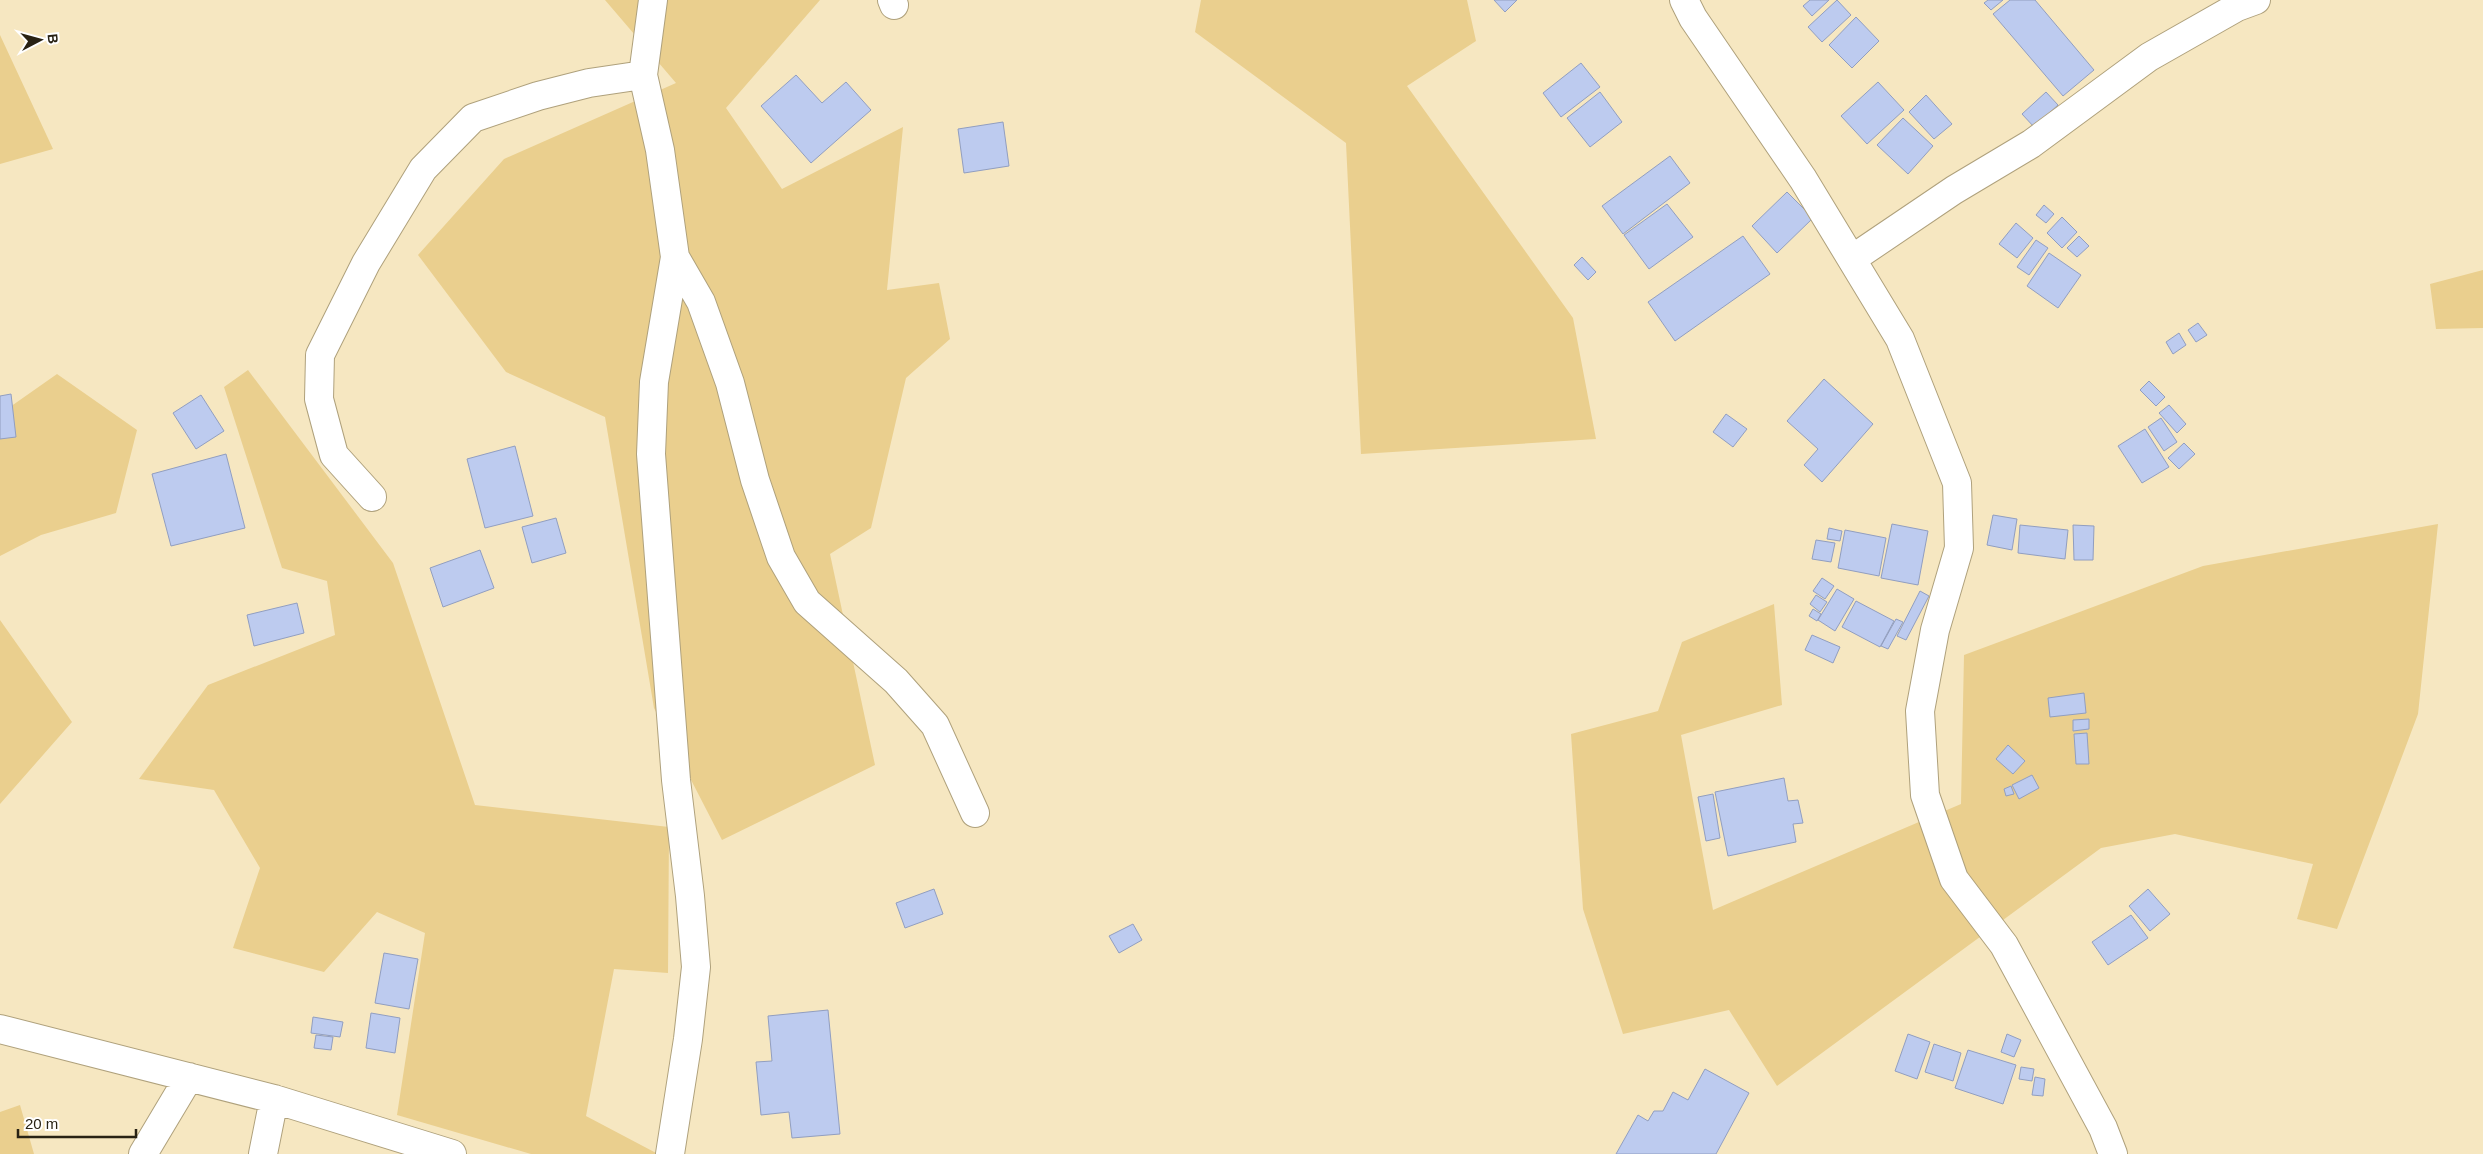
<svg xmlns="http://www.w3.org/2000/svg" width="2483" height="1154" font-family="Arial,sans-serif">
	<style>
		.green { fill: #eacf8e }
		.building { fill: #bdcbef; stroke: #919ec0 }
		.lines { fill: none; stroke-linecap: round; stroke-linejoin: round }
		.minor-casing { stroke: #afa17c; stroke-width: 30 }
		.minor { stroke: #fff; stroke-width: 28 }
	</style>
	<rect width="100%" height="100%" fill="#f6e7c1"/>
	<path class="green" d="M605,0H820L726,108L782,189L903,127L887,290L939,283L950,339L906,378L871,528L830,554L875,765L722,840L654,708L605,417L506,372L418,255L504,159L676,83Z
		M1201,0H1467L1476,41L1407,86L1573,318L1596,439L1361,454L1346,143L1195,32Z
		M0,35L53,149L0,164Z
		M2483,270V328L2436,329L2430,284Z
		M248,370L393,563L475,805L669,827L668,973L614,969L586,1116L658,1154H531L397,1115L425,933L377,912L324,972L233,948L260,868L214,790L139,779L208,685L335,635L327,581L282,568L224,387Z
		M57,374L137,430L116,513L41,535L0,556V414Z
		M2438,524L2418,714L2337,929L2297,919L2313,864L2175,834L2101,848L1777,1086L1729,1010L1623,1034L1583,909L1571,734L1658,711L1682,642L1774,604L1782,705L1681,735L1713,910L1961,804L1964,655L2203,566Z
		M0,620L72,722L0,804Z
		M20,1105L34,1154H0V1112Z"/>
	<path class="building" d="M1494,0H1517L1505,12Z
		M1810,0H1829L1812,16L1803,6Z
		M1837,0L1851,15L1822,42L1808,27Z
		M1988,0H2003L1991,10L1984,3Z
		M2010,0H2035L2094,70L2063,96L1993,14Z
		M1856,17L1879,41L1852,68L1829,45Z
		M1581,63L1600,87L1561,117L1543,93Z
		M796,75L822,103L846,82L871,110L811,163L761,106Z
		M1878,82L1904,110L1867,144L1841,116Z
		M1600,92L1622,122L1590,147L1567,118Z
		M2046,92L2058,105L2034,127L2022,114Z
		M1926,95L1952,124L1934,139L1909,112Z
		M1903,118L1933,146L1908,174L1877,145Z
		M1003,122L1009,166L964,173L958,129Z
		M1670,156L1690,183L1623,234L1602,206Z
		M1787,192L1813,218L1777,253L1752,226Z
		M1667,204L1693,237L1649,269L1624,235Z
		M2044,205L2054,214L2046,223L2036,215Z
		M2062,217L2077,232L2062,248L2047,233Z
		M2016,223L2033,238L2017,258L1999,244Z
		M1743,236L1770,274L1675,341L1648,302Z
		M2079,236L2089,246L2077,257L2067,248Z
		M2036,240L2048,248L2029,275L2017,267Z
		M2049,253L2081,275L2058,308L2027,286Z
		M1582,257L1596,272L1588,280L1574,265Z
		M2198,323L2207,335L2196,342L2188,330Z
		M2179,333L2186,345L2173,354L2166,342Z
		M1824,379L1873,424L1822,482L1804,465L1818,449L1787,421Z
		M2149,381L2165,397L2156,406L2140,390Z
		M11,394L16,437L0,439V396Z
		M201,395L224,431L196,449L173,413Z
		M2169,405L2186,424L2177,433L2159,413Z
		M1726,414L1747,429L1733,447L1713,432Z
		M2161,418L2177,442L2164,451L2148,427Z
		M2145,429L2169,467L2142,483L2118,446Z
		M2184,443L2195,454L2179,469L2168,458Z
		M515,446L533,516L485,528L467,459Z
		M226,454L245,528L171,546L152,474Z
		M1993,515L2017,519L2012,550L1987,545Z
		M556,518L566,553L532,563L522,527Z
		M1892,524L1928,531L1918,585L1881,578Z
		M2020,525L2068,530L2065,559L2018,553Z
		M2073,525L2094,526L2093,560H2074Z
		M1829,528L1842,531L1840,541L1827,539Z
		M1845,530L1886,538L1879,576L1838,568Z
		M1816,540L1835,543L1831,562L1812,559Z
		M480,550L494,588L443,607L430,568Z
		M1822,578L1834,586L1825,599L1813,591Z
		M1837,589L1854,599L1835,631L1818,620Z
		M1920,591L1929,596L1906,640L1897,636Z
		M1816,595L1827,602L1820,612L1810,604Z
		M1856,601L1894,621L1880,647L1842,627Z
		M297,603L304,633L254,646L247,615Z
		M1813,609L1821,614L1817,621L1809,616Z
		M1896,619L1903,622L1888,649L1881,646Z
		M1812,635L1840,647L1833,663L1805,650Z
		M2084,693L2086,713L2050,717L2048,698Z
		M2089,719V729L2073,731V720Z
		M2087,733L2089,764H2076L2074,734Z
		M2008,745L2025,761L2013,774L1996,759Z
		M2032,775L2039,788L2019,799L2012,785Z
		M1784,778L1788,801L1798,800L1803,823L1793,824L1796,842L1728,856L1715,792Z
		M2011,786L2014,794L2006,796L2004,789Z
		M1713,794L1720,838L1706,841L1698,797Z
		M934,889L943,914L905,928L896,903Z
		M2148,889L2170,914L2150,931L2129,906Z
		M2131,915L2148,938L2108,965L2092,942Z
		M1133,924L1142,940L1119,953L1109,936Z
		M384,953L418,959L409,1009L375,1003Z
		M828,1010L840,1134L792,1138L789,1112L761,1115L756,1062L772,1061L768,1016Z
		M371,1013L400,1018L395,1053L366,1048Z
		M313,1017L343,1022L340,1037L311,1033Z
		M1908,1034L1930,1042L1917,1079L1895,1071Z
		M2007,1034L2021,1040L2014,1057L2001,1052Z
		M316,1035L333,1037L331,1050L314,1048Z
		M1934,1044L1961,1053L1953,1081L1925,1072Z
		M1968,1050L2016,1065L2003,1104L1955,1088Z
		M2021,1067L2034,1069L2032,1081L2019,1079Z
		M1705,1069L1749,1093L1716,1154H1616L1638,1115L1648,1121L1654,1111H1663L1673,1092L1688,1100Z
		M2035,1077L2045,1079L2043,1096L2032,1095Z"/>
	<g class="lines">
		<defs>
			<path id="minor" d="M653,0L643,75L660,150L675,257L654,382L651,454L676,780L690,896L696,967L688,1039L670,1154
				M892,0L894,5
				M1684,0L1693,18L1803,179L1900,339L1957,483L1959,548L1935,630L1920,711L1925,795L1954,879L2004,945L2103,1128L2113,1154
				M675,257L701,302L730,383L755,480L781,557L807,602L896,681L935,725L975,813
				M1852,259L1954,190L2031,144L2149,57L2237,7L2256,0
				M372,497L334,455L319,399L320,355L366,263L423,169L473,118L538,96L589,83L643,75
				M0,1029L274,1099L452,1154
				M143,1154L189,1077
				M263,1154L274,1099"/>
		</defs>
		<use href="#minor" class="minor-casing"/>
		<use href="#minor" class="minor"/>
	</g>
	<g transform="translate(40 40) rotate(84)" stroke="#ffffff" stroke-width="4" paint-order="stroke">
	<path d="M0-4L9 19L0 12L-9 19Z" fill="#282214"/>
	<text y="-8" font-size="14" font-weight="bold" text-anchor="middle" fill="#282214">B</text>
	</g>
	<path d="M18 1129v8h118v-8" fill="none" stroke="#282214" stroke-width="2.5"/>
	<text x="25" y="1129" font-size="15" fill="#282214" stroke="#ffffff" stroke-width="4" paint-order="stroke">20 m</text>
</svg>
